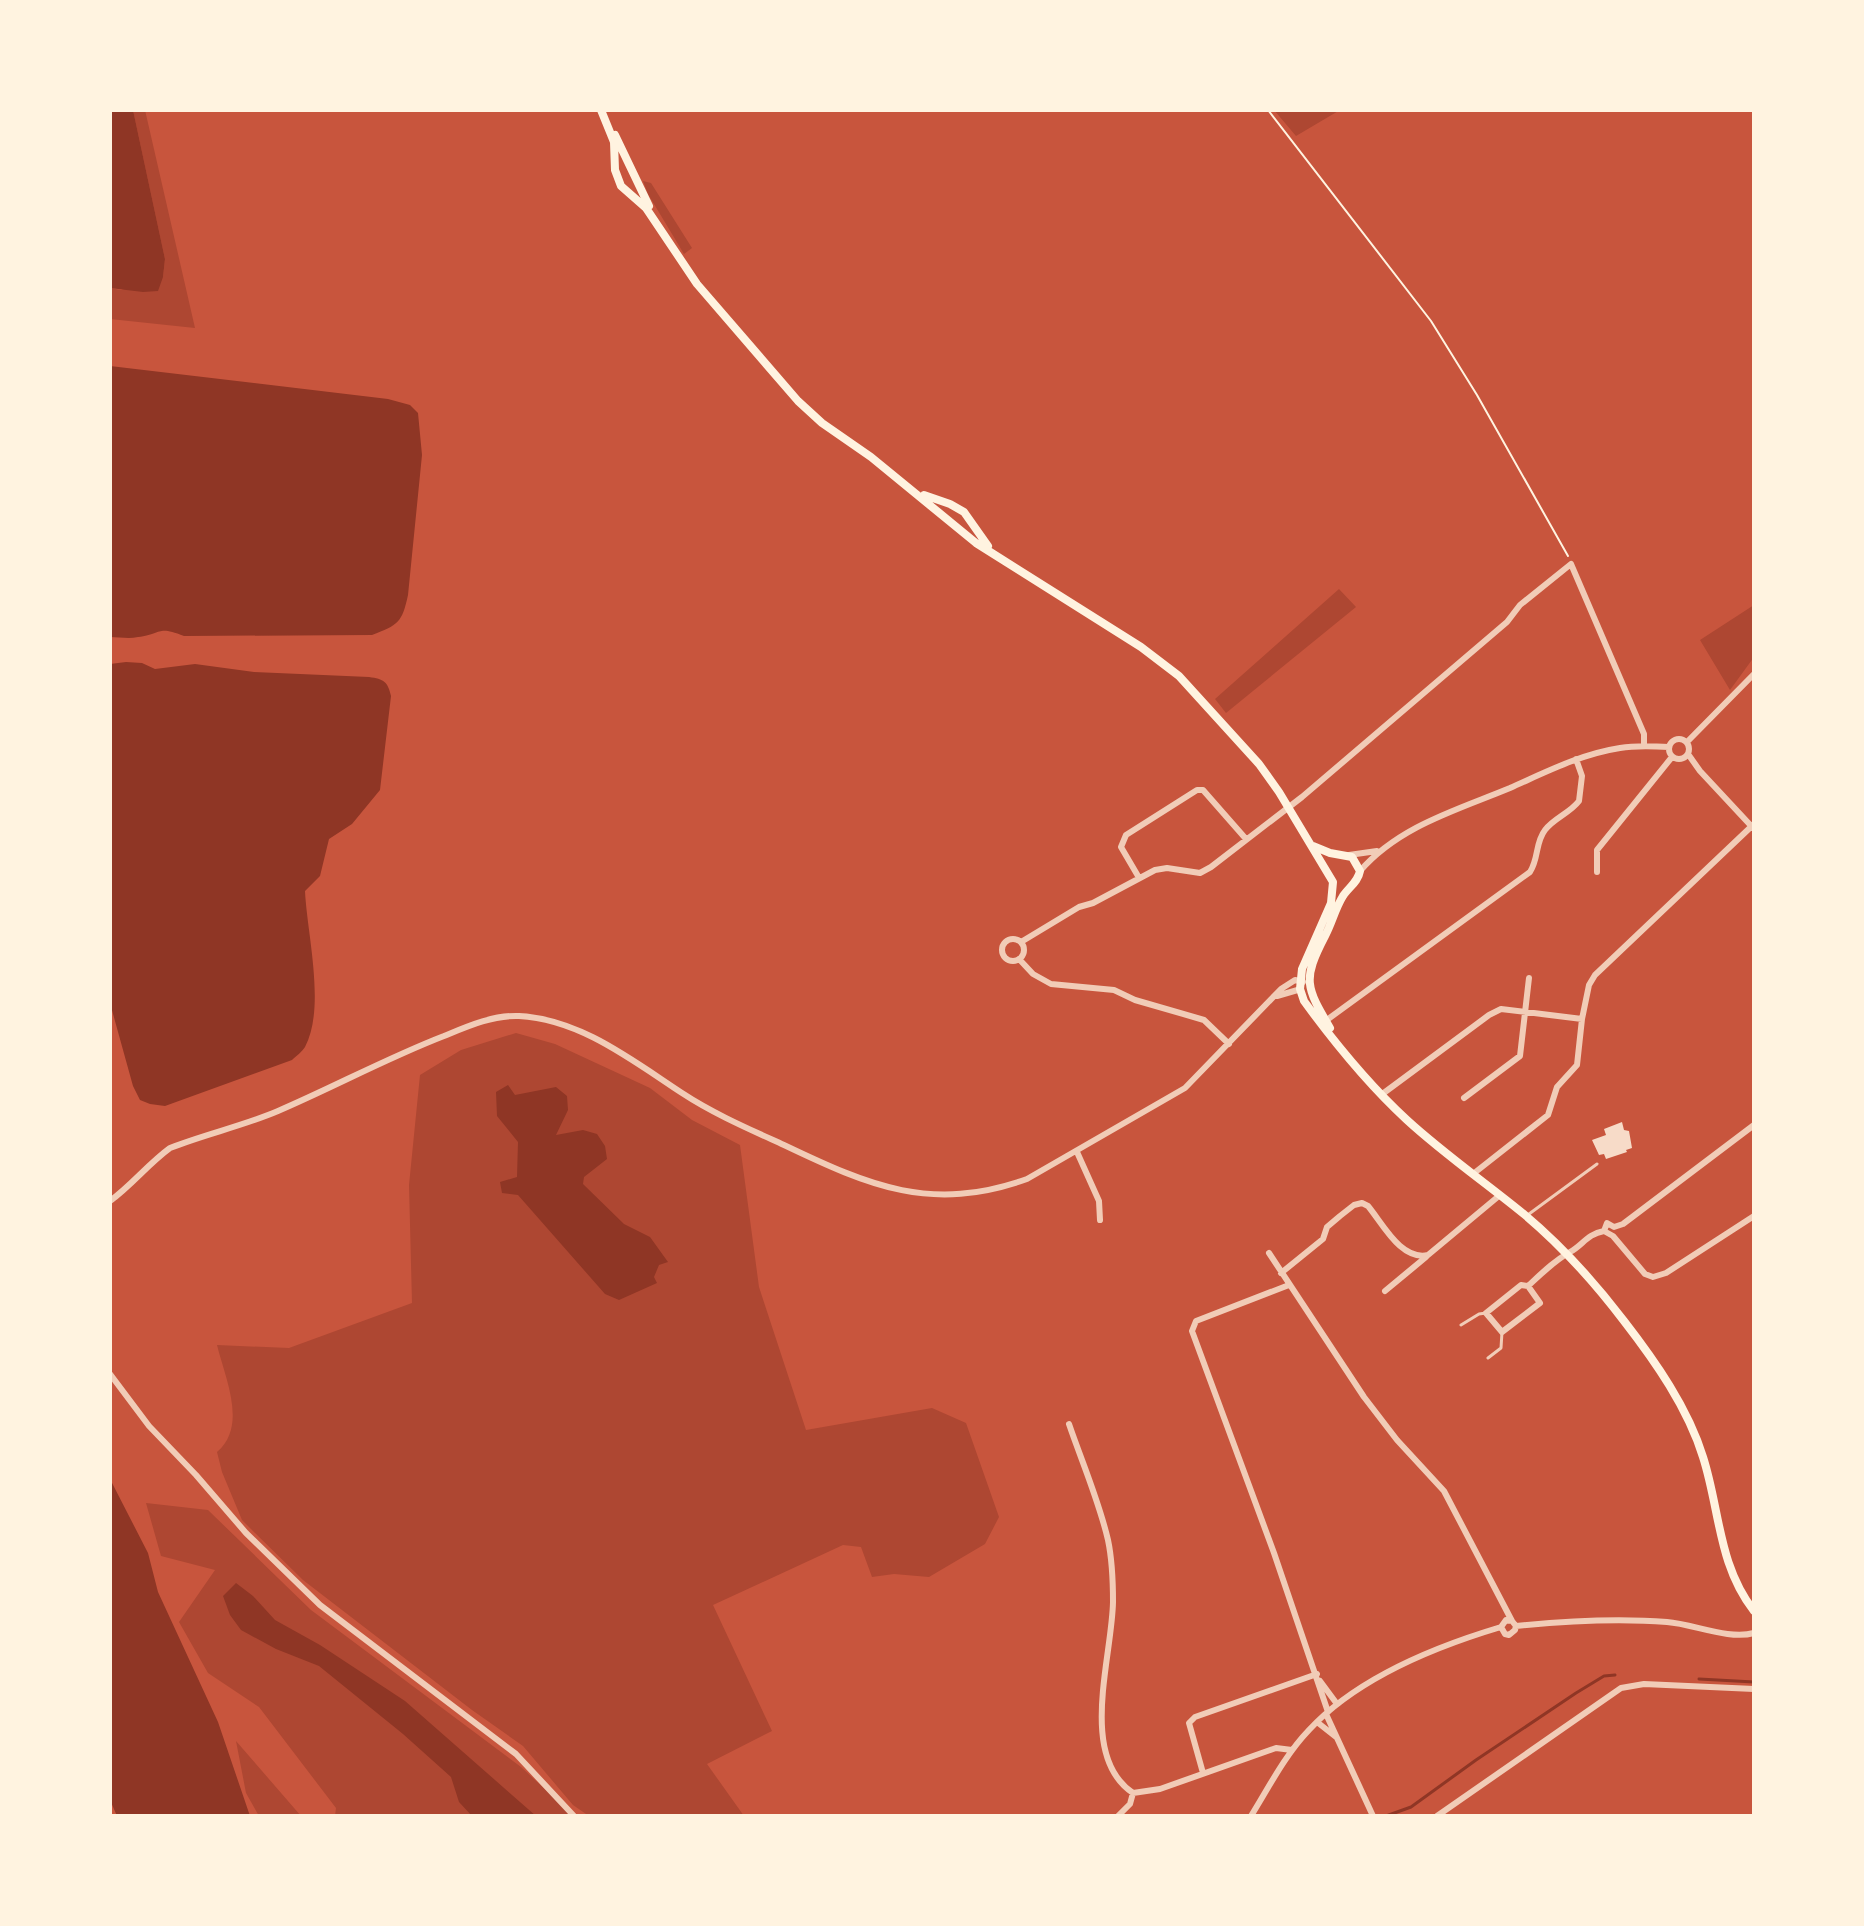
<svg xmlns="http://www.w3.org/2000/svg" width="1864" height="1926" font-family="Merriweather,serif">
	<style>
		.green { fill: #ae4732 }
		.water { fill: #8f3625 }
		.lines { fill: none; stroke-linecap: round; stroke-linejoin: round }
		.stream { stroke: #8f3625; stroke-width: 3 }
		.building { fill: #f7dbc8 }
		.path { stroke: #fff3e0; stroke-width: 2 }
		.service { stroke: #f1ccb7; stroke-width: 3 }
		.minor { stroke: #f1ccb7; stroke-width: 6 }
		.secondary { stroke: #fff3e0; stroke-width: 8 }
	</style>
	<rect width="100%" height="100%" fill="#c8553d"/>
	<path class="green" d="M133,110H145L195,328L110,319V288L121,290L163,277L165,259Z
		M1274,110H1340L1296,136Z
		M643,181L651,183L692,248L684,254L648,194Z
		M1339,589L1356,607L1226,713L1215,699Z
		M1754,605V657L1730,690L1700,640Z
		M516,1033L555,1044L650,1088L692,1120L740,1145L759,1287L806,1430L932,1408L966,1423L999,1517L985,1544L929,1577L894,1574L872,1577L861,1547L843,1545L713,1605L772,1731L707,1764L744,1816H589L573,1805L523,1746L472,1710L303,1580L251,1529L242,1520L222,1472L217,1452C248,1426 225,1378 217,1345L289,1348L412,1303L409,1185L420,1075L461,1050Z
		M146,1503L208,1510L311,1610L521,1767L574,1816H335L336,1808L259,1707L208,1673L179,1622L215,1570L161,1556Z
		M236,1741L301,1816H259L246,1793Z"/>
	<path class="water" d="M110,110H133L165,259L163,277L158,291L143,292L110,288Z
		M110,366L388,399L410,405L418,413L422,455L408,595C402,623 398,625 372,635L184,636C157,625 162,634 138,637C129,639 119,637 110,637Z
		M126,662L142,663L155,669L195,664L254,672L369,677C384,679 388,682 391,696L380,790L352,824L329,839L320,876L305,891C307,934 326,1007 305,1047C302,1052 296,1056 292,1060L165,1106L150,1104L140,1100L133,1086L110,1003V664Z
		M508,1085L515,1095L556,1087L567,1096L568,1110L556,1135L583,1130L597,1134L605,1146L607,1159L584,1177L583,1184L624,1224L650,1237L668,1262L659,1265L654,1277L657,1283L619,1300L605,1294L518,1195L502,1193L500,1182L517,1177L518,1142L497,1116L496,1092Z
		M110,1479L148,1553L158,1592L218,1722L250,1816H117L110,1800Z
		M236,1583L253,1596L275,1620L320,1645L405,1701L536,1816H472L459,1802L451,1777L403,1734L319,1666L276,1649L241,1630L230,1615L223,1596Z"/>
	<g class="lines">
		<path class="stream" d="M1699,1679L1754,1682
			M1386,1816L1411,1807L1476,1760L1576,1693L1604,1676L1615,1675"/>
	</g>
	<path class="building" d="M1622,1122L1624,1130L1629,1131L1632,1148L1626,1150L1627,1152L1606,1159L1604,1154L1599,1155L1592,1140L1606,1135L1604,1129Z"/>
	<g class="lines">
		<path class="path" d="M1268,110L1431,321L1477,395L1568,556"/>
		<path class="service" d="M1529,1214L1597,1164
			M1461,1325L1479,1314L1486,1313
			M1488,1358L1501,1348L1502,1332"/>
		<path class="minor" d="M1669 749a10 10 0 1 1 20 0a10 10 0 1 1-20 0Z
			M1687,742L1754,674
			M1688,754L1700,771L1754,829
			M1349,855L1377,851
			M1360,871C1399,826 1457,810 1510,788C1546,772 1581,754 1620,748C1637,745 1653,746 1669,747
			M1597,872V850L1672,757
			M1138,876L1121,847L1126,835L1197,790H1203L1246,839
			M1002 950a11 11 0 1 1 22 0a11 11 0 1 1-22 0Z
			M1021,942L1079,907L1093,903L1155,870L1167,868L1200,873L1211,867L1302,797L1507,622L1520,605L1571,564L1644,734V745
			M1019,959L1033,974L1051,984L1114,990L1135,1000L1204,1020L1229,1044
			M1277,996L1301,989
			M1582,1019L1589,985L1595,975L1754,824
			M1324,1022L1530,872C1539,858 1535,843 1545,830C1554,818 1570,813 1579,801L1582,776L1576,759
			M1381,1095L1489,1015L1501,1009L1582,1019L1577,1065L1557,1087L1548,1115L1473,1174
			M1464,1098L1520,1056L1529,978
			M1077,1152L1099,1201L1100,1220
			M110,1201C132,1185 148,1164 170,1148C205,1134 243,1126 278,1111C334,1087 387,1058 444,1036C468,1026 493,1015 519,1016C580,1019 633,1061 682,1093C714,1114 749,1129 784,1145C870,1186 931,1213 1027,1179L1185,1088L1281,989L1295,980L1303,982
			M1604,1231L1613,1236L1645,1274L1653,1277L1666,1273L1754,1216
			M1269,1253L1364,1397L1397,1440L1444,1491L1512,1621
			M1281,1273L1323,1239L1327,1227L1340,1216L1354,1205L1362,1203L1368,1206C1383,1224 1401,1261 1428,1255L1500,1195
			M1289,1285L1196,1321L1192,1331L1274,1553L1328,1712
			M1521,1285L1528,1286L1540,1303L1502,1332L1486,1313Z
			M1528,1286C1542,1273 1554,1261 1570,1252C1583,1245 1587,1234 1604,1231L1607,1223L1614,1227L1623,1224L1754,1125
			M1385,1291L1426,1257
			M110,1374L149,1426L196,1475L246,1533L320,1605L516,1754L574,1816
			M1069,1424C1082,1462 1099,1501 1108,1540C1112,1559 1113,1583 1113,1602C1112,1658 1078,1756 1133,1793L1160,1789L1276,1748L1292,1750
			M1516,1626C1565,1621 1617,1618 1667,1622C1694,1624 1728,1640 1754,1633
			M1320,1681L1337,1704
			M1326,1714L1373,1816
			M1317,1722L1336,1737
			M1203,1773L1189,1723L1195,1717L1317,1674
			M1118,1816L1130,1804L1133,1793
			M1251,1816C1269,1787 1285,1755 1309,1730C1357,1678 1434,1647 1501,1627L1506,1620L1512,1621L1516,1626L1515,1630L1509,1635L1505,1634L1501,1627
			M1437,1816L1621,1688L1644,1684L1754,1689"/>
		<path class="secondary" d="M601,110L614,142L615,170L621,186L646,208L697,284L798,401L822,423L871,457L976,543L1141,647L1179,676L1259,764L1279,792L1333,882L1331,903L1302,969L1300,989L1304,1001C1334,1042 1369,1085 1407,1120C1444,1154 1486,1183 1525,1215C1562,1246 1595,1283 1624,1321C1655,1361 1688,1408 1703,1457C1720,1510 1718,1565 1754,1611
			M615,135L649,206
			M924,495L950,504L964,512L988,546
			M1313,846L1330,853L1352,857L1360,871C1358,882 1349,887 1343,896C1335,909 1332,923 1325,936C1302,980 1306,987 1330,1028"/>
	</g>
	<rect width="1864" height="1926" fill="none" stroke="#fff3e0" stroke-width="224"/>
</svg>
